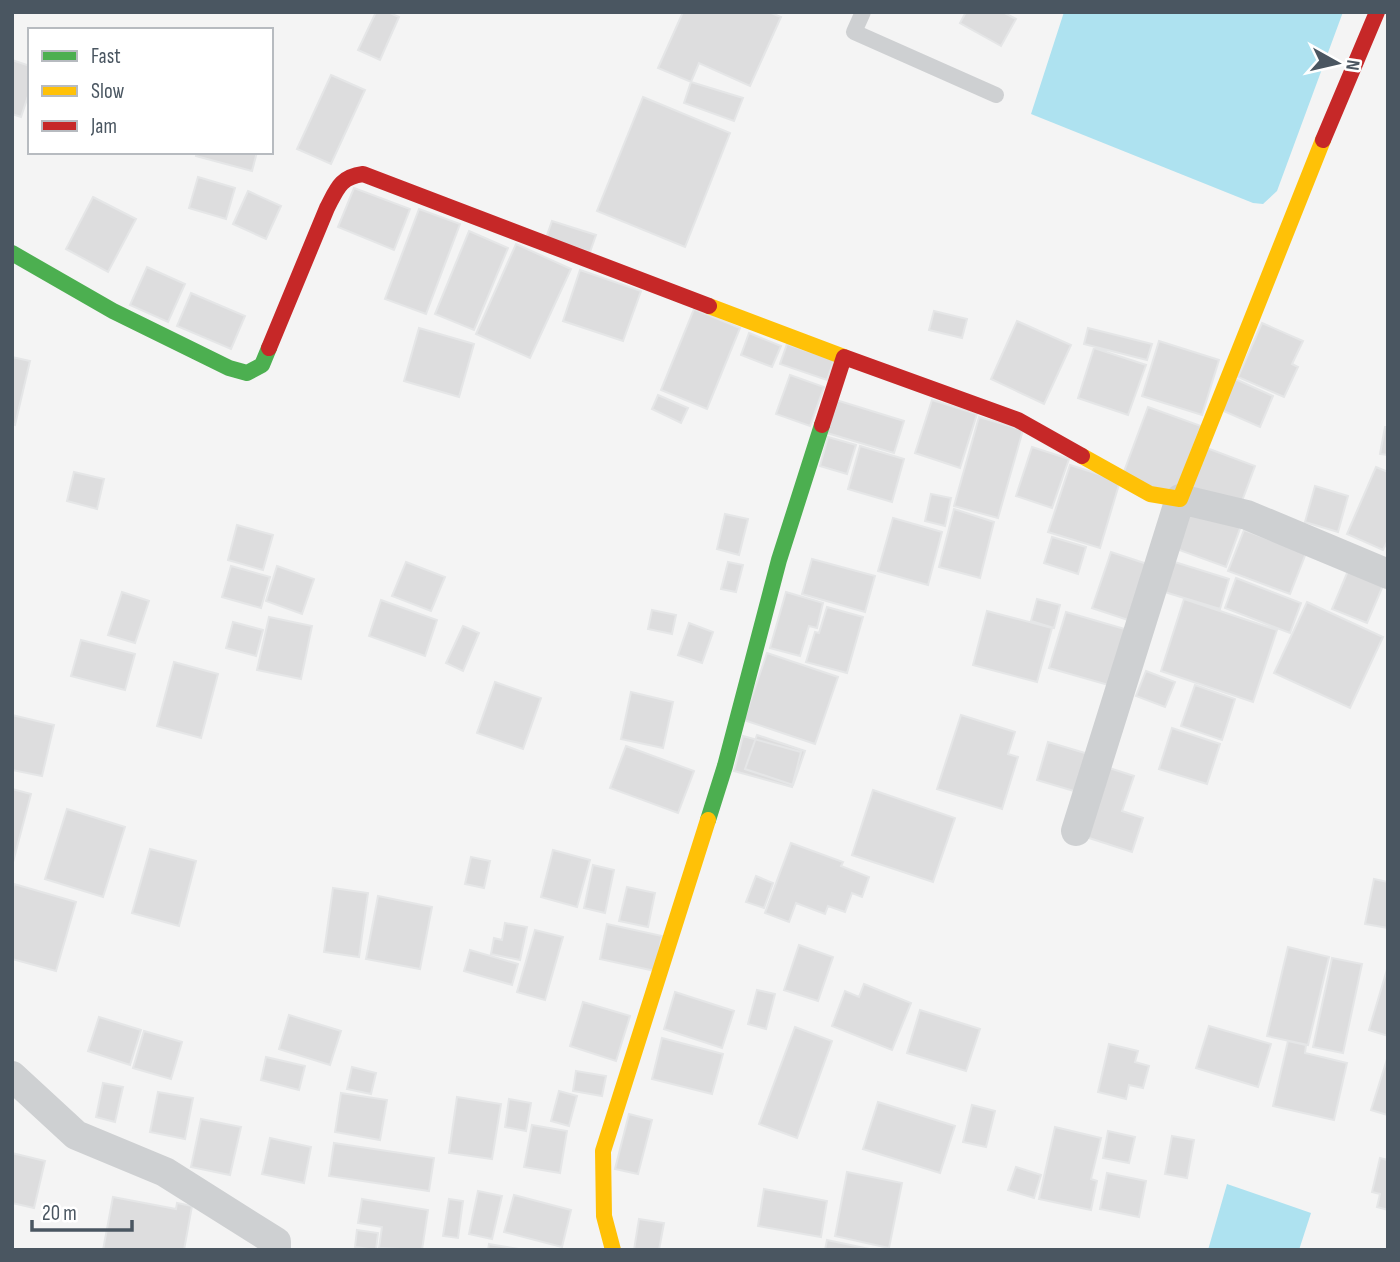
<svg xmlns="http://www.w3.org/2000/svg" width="1400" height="1262" font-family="'Sofia Sans Condensed',sans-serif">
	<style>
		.water { fill: #aee2f0 }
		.building { fill: #ddddde; stroke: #e5e6e7; stroke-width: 2 }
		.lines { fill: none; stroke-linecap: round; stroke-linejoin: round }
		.lane { stroke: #ced0d2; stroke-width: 16 }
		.street { stroke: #ced0d2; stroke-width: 30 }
		.fast { stroke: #4caf50; stroke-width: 16 }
		.slow { stroke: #ffc107; stroke-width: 16 }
		.jam { stroke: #c62828; stroke-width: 16 }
	</style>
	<rect width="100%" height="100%" fill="#f4f4f4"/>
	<path class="water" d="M1064,12H1343L1277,191L1263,204L1253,203L1031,114Z
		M1227,1184L1311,1213L1299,1250H1208Z"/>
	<path class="building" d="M376,12H388L399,17L380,60L358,50Z
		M683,12H769L781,17L750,86L699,63L691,82L658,68Z
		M966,12H1003L1016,19L1001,46L960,23Z
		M12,60L30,66V90L21,117L12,114Z
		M331,75L365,90L331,164L297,149Z
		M691,82L743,98L734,121L684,103Z
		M643,97L730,133L685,247L597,211Z
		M197,152H257L252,171L196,156Z
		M198,177L235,188L226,219L189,208Z
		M354,188L410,209L394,250L338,227Z
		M248,191L281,206L266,239L233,224Z
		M93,197L136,219L108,272L66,249Z
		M419,209L460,224L426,314L385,299Z
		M552,221L596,235L590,252L546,238Z
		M469,231L508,248L474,330L435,314Z
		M516,244L571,269L530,358L476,334Z
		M147,267L185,284L168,322L130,305Z
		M580,270L641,291L623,341L563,321Z
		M191,293L245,316L231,349L177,326Z
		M694,309L740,328L707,409L661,390Z
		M934,311L967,319L962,338L929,330Z
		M1017,321L1071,345L1044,404L991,379Z
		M1262,323L1303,341L1292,364L1298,367L1284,397L1238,377Z
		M419,328L474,344L459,397L404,381Z
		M1088,328L1152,344L1147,360L1084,344Z
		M749,333L781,346L772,367L741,355Z
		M1159,341L1219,360L1202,415L1142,396Z
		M787,344L834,360L827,380L780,364Z
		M1094,348L1146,365L1128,415L1078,398Z
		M12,357L30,361L15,425L12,424Z
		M790,375L824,387L810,426L776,414Z
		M1233,378L1273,396L1260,427L1219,409Z
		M658,395L688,408L681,423L652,409Z
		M836,400L904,421L894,453L827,433Z
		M932,400L977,414L960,468L915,453Z
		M1148,407L1201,426L1175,496L1122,477Z
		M979,417L1023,430L998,518L954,506Z
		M1385,427H1388V455L1380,454Z
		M828,437L856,445L847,474L820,466Z
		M860,446L904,459L892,502L848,489Z
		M1032,447L1069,459L1052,508L1016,496Z
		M1204,447L1255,466L1239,509L1189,491Z
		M1070,465L1120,481L1100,548L1048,532Z
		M1376,467L1388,472V540L1383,550L1347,534Z
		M74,472L104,479L97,509L67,501Z
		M1315,486L1348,496L1338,532L1305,522Z
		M931,494L951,498L945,526L925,521Z
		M1188,503L1242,523L1226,567L1171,547Z
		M954,509L994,522L980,578L939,567Z
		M725,514L748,519L739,555L717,549Z
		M893,518L942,532L928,585L878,571Z
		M237,525L273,535L263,570L228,560Z
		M1244,530L1306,553L1290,594L1228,571Z
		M1052,537L1086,547L1078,574L1044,563Z
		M1111,552L1153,566L1134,622L1092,608Z
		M812,559L875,576L865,612L802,594Z
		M1165,559L1229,579L1220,609L1155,589Z
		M406,562L445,577L431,611L392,596Z
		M728,562L743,565L736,592L721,589Z
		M231,566L270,577L261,608L222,597Z
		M277,566L314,579L302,614L266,601Z
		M1350,566L1385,581L1367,623L1332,609Z
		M1236,578L1301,603L1290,633L1225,608Z
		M122,592L149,601L135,643L108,635Z
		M786,592L823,603L817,628L809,626L800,656L770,648Z
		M1037,599L1060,605L1054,628L1031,621Z
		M1184,599L1277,630L1253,702L1161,671Z
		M381,600L437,620L425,656L369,636Z
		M1307,602L1383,637L1350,708L1274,673Z
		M827,607L863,617L847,673L806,662L815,632L819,633Z
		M652,610L676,615L672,634L648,629Z
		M987,611L1052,628L1037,682L973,665Z
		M1066,612L1128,630L1112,686L1049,668Z
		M269,617L312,626L301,679L257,670Z
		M233,622L263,630L256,656L226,648Z
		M689,623L713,632L702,663L678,655Z
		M463,626L479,633L463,671L446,663Z
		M81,640L135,654L125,690L71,676Z
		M767,653L838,677L815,744L744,720Z
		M174,662L218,674L201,738L157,726Z
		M1146,671L1175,682L1165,707L1136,696Z
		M495,682L541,698L523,749L477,733Z
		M1195,685L1235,699L1222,740L1181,726Z
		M631,692L673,702L663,748L621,739Z
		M12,715L54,725L42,776L12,770Z
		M961,715L1015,732L1008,754L1018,757L1002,809L937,789Z
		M1172,728L1220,744L1207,784L1159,769Z
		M757,735L805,751L793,785L745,769Z
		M743,736L801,752L792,787L734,771Z
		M1048,742L1095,756L1084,794L1037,780Z
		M626,746L694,771L678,813L610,788Z
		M1103,766L1134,776L1122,811L1143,818L1132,852L1080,835Z
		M12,789L31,794L12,866Z
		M873,790L955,818L933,882L852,855Z
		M67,809L125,827L103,897L45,879Z
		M791,843L843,862L841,866L869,877L862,897L852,893L845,912L828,906L825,914L796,903L789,922L765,913Z
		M150,849L196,861L179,926L132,913Z
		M553,850L590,860L577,907L541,897Z
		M471,857L490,861L484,888L465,884Z
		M593,865L614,870L605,913L584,908Z
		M756,876L773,883L764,908L746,902Z
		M1374,879L1388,882V928L1365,924Z
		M14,884L76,902L56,971L12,959V892Z
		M627,887L655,893L648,927L619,921Z
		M333,888L368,893L359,957L324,952Z
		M378,896L432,907L420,969L366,959Z
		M505,923L527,927L520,960L491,954L494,938L502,940Z
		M607,924L662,936L655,971L600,959Z
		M535,930L563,937L545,1000L517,992Z
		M799,945L833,957L818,1001L784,990Z
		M1288,947L1329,957L1308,1045L1267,1036Z
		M470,950L518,964L512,985L464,971Z
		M1332,958L1362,964L1343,1053L1313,1047Z
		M1388,966V1036L1369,1030Z
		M864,984L911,1003L892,1050L832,1026L845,991L859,997Z
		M757,990L775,994L766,1029L748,1024Z
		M675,992L734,1011L722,1048L664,1029Z
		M583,1002L630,1016L616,1061L570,1046Z
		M920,1010L980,1029L966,1071L907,1053Z
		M289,1015L341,1031L330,1065L279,1049Z
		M99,1017L141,1030L130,1065L88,1051Z
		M1209,1026L1271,1044L1258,1087L1196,1068Z
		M795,1027L832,1041L797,1138L759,1124Z
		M144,1031L182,1042L171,1079L133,1068Z
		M662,1038L723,1054L712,1094L652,1079Z
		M1288,1041L1306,1045L1305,1053L1347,1063L1334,1120L1273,1106Z
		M1109,1044L1138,1051L1135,1062L1149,1066L1143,1088L1129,1085L1126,1099L1098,1092Z
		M266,1057L305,1066L299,1090L261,1080Z
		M1387,1059L1388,1060L1387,1115L1371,1110Z
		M352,1067L376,1073L371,1094L347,1089Z
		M576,1071L606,1076L602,1096L573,1091Z
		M103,1083L123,1087L115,1122L96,1117Z
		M559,1091L577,1096L569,1126L551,1121Z
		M158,1092L193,1098L185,1139L150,1132Z
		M341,1093L387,1100L380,1140L335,1132Z
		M457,1097L501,1104L492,1159L449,1153Z
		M509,1099L531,1103L526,1131L505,1127Z
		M878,1102L955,1126L940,1173L863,1149Z
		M972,1105L995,1111L986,1147L963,1142Z
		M629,1114L652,1120L638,1174L615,1169Z
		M201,1119L241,1127L230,1175L191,1167Z
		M532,1125L567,1131L560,1173L524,1167Z
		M1055,1127L1101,1138L1091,1179L1097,1181L1091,1210L1039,1199Z
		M1108,1131L1135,1137L1129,1163L1103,1158Z
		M1172,1136L1194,1140L1187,1178L1165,1174Z
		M270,1138L311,1147L304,1183L262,1174Z
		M334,1143L434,1158L429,1191L329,1176Z
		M12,1153L45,1161L34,1208L12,1203Z
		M1380,1158L1388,1160V1210L1377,1207L1380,1194L1372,1192Z
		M1016,1167L1041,1175L1034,1198L1008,1190Z
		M847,1172L902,1183L889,1248L835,1236Z
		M1107,1173L1146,1181L1139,1217L1100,1209Z
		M764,1189L827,1201L821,1237L758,1226Z
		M478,1191L502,1196L492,1239L469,1234Z
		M514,1195L571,1210L562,1247L504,1232Z
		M113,1197L176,1209L177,1203L192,1206L184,1250H103Z
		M362,1199L428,1210L422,1250L379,1248L382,1227L358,1223Z
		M449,1199L463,1201L458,1238L443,1236Z
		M639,1219L664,1223L659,1250H634Z
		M357,1230L378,1233L376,1250L355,1247Z
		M827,1240L874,1250H825Z
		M489,1244L525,1250H488Z"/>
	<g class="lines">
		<path class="lane" d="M863,12L854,32L996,95"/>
		<path class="street" d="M1076,831L1180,499L1247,515L1388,574
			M12,1076L76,1135L165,1172L276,1242V1250"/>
		<path class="fast" d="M12,253L113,311L229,368L247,373L262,365L269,348
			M708,820L725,766L779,560L822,425"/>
		<path class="slow" d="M709,306L844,357
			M1082,456L1150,494L1180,499L1323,140
			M613,1250L604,1216L603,1151L708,820"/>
		<path class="jam" d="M1323,140L1377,12
			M269,348L327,208C337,189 340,177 363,174L709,306
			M822,425L844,357L1018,420L1082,456"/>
	</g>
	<rect width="1400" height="1262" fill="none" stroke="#4a5661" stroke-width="28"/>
	<rect x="28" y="28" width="245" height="126" fill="#ffffff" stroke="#b7bbc0" stroke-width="2"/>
	<rect x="42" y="51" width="35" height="10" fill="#4caf50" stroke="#b7bbc0" stroke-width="2"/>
	<text x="91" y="63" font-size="21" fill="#4a5661">Fast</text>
	<rect x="42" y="86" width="35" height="10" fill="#ffc107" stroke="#b7bbc0" stroke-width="2"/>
	<text x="91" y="98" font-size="21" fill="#4a5661">Slow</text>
	<rect x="42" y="121" width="35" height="10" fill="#c62828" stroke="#b7bbc0" stroke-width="2"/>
	<text x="91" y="133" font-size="21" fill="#4a5661">Jam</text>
	<g transform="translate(1337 63) rotate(98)" stroke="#ffffff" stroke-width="5" paint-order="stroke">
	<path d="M0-5L12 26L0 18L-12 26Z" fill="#4a5661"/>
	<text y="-10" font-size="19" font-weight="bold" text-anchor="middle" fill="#4a5661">N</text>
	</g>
	<path d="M32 1220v10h100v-10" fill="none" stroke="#4a5661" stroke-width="3.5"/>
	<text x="42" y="1220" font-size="21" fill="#4a5661" stroke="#ffffff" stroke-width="5" paint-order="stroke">20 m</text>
</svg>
